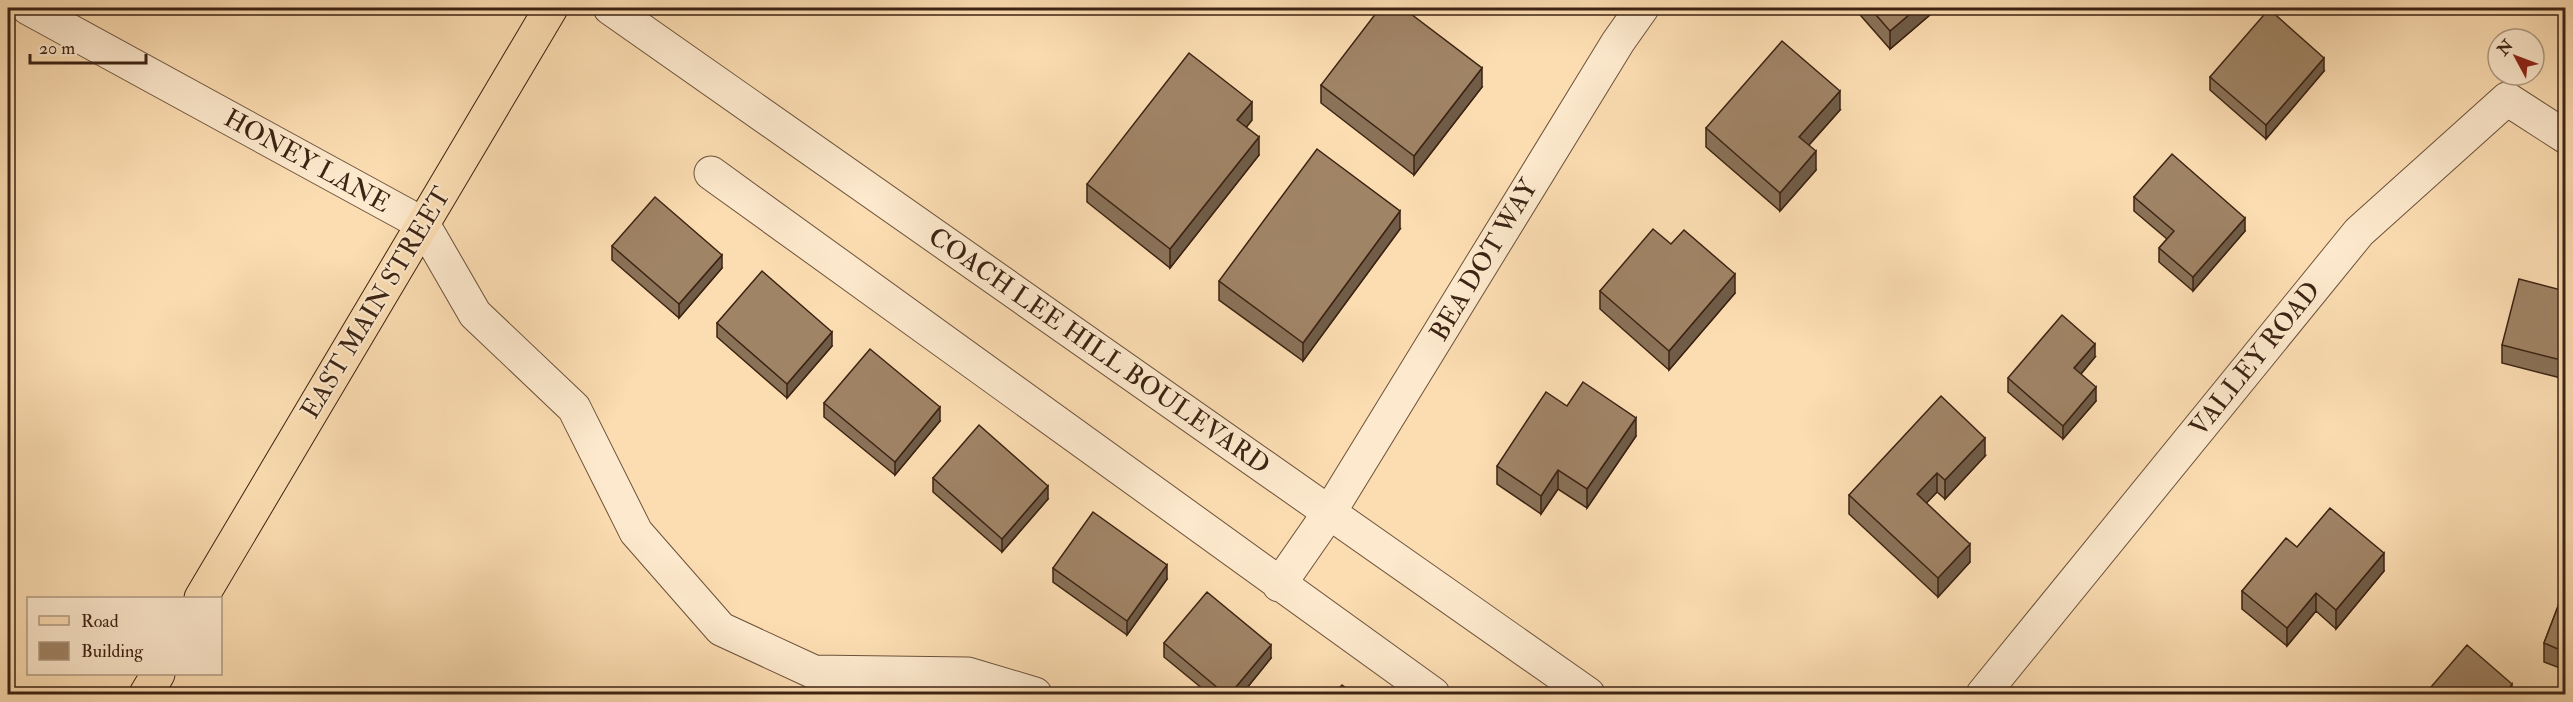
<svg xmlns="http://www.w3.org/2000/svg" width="2573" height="702" font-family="'IM FELL Double Pica',serif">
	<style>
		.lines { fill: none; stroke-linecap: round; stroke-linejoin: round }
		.minor-casing { stroke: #6c523b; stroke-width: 35 }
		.major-casing { stroke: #3c2313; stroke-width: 35 }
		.minor { stroke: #fde9cd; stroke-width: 33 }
		.major { stroke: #fcddb2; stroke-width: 33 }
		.wall { fill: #8a7258; stroke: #3c2313; stroke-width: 1.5 }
		.shaded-wall { fill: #705c47; stroke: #3c2313; stroke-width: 1.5 }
		.building { fill: #a08466; stroke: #3c2313; stroke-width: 1.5 }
		.labels { text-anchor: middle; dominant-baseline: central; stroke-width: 4.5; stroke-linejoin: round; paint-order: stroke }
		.street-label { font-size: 26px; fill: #3c2313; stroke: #fde9cd }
	</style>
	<rect width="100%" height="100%" fill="#fcddb2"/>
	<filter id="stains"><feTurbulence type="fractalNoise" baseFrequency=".00333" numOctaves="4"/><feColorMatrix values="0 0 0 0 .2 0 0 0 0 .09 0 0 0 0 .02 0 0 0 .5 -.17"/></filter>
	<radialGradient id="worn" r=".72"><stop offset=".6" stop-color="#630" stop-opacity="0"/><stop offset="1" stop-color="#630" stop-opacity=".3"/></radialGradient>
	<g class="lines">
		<defs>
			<path id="minor" d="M28,8L423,224L475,314L574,408L636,532L721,629L814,672L968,674L1035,694
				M610,8L1588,694
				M711,173L1433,694
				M1279,585L1329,513L1618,42L1642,8
				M1983,694L2359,232L2507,99L2566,137"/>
			<path id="major" d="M201,598L551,8
				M146,694L158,674"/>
		</defs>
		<use href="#minor" class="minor-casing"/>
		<use href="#major" class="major-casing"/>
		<use href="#minor" class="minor"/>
		<use href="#major" class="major"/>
	</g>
	<path class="wall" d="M1854,8H1938L1890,49Z
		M2381,8H2393L2387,14Z
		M2324,71L2266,139L2210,90V77Z
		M1321,85L1482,87L1414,175L1321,103Z
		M1840,110L1809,145L1816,170L1780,211L1706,147V128Z
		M1252,120L1246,127L1259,155L1170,268L1087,202V184Z
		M2134,197L2245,231L2193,291L2159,262V248L2167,239L2134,211Z
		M1400,229L1303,361L1219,300V281Z
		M1671,244L1735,293L1669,370L1600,309V291Z
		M612,246L722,268L679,318L612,260Z
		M2565,291V379L2502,363V345Z
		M717,323L832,346L787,398L717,337Z
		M2095,357L2081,374L2096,401L2063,439L2008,392V378Z
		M824,403L940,421L895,475L824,417Z
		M1567,406L1636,436L1587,508L1558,489L1541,514L1497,484V466Z
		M1985,456L1945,499L1937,492L1926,503L1970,562L1938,597L1849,514V495Z
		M933,478L1048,499L1002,552L933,492Z
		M2297,547L2384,571L2336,629L2316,611L2287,646L2242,609V591Z
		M1053,568L1167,579L1127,635L1053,582Z
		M2565,588V670L2544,662V643Z
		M1164,643L1271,658L1242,694H1209L1164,657Z"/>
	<path class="shaded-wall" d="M1917,8H1938L1890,49V31Z
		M2387,8H2393L2387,14Z
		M2324,58V71L2266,139V125Z
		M1482,68V87L1414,175V156Z
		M1840,91V110L1799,156V137Z
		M1252,102V120L1237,139V120Z
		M1259,137V155L1170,268V249Z
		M1816,151V170L1780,211V193Z
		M1400,211V229L1303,361V343Z
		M2245,218V231L2193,291V277Z
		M722,255V268L679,318V304Z
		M1735,274V293L1669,370V351Z
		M832,332V346L787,398V384Z
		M2095,344V357L2074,382V368Z
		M2096,387V401L2063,439V426Z
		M940,407V421L895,475V462Z
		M1636,418V436L1587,508V489Z
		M1985,438V456L1945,499V480Z
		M1558,470V489L1541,514V496Z
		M1937,473V492L1917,513V494Z
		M1048,486V499L1002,552V539Z
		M1970,544V562L1938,597V578Z
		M2384,553V571L2336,629V610Z
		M1167,565V579L1127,635V621Z
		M2316,593V611L2287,646V628Z
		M1271,645V658L1242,694H1230Z
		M2512,684V694H2504Z"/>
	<path class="building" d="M1380,8H1403L1482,68L1414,156L1321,85Z
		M1870,8H1917L1890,31Z
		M2269,9L2324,58L2266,125L2210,77Z
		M1782,41L1840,91L1799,137L1816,151L1780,193L1706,128Z
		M1189,53L1252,102L1237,120L1259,137L1170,249L1087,184Z
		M1317,149L1400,211L1303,343L1219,281Z
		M2172,154L2245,218L2193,277L2159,248L2174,231L2134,197Z
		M655,197L722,255L679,304L612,246Z
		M1653,229L1671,244L1684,230L1735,274L1669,351L1600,291Z
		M762,271L832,332L787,384L717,323Z
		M2519,279L2565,291V361L2502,345Z
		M2062,315L2095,344L2074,368L2096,387L2063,426L2008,378Z
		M870,349L940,407L895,462L824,403Z
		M1583,382L1636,418L1587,489L1558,470L1541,496L1497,466L1546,392L1567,406Z
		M1941,396L1985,438L1945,480L1937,473L1917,494L1970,544L1938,578L1849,495Z
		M979,425L1048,486L1002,539L933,478Z
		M2330,508L2384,553L2336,610L2316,593L2287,628L2242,591L2286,538L2297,547Z
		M1093,512L1167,565L1127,621L1053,568Z
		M2565,588V652L2544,643Z
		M1207,592L1271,645L1230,694H1225L1164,643Z
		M2467,645L2512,684L2504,694H2425Z
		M1342,685L1354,694H1334Z"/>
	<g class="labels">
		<g class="street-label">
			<text transform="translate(307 161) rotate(29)">HONEY LANE</text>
			<text transform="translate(1484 260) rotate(-59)">BEA DOT WAY</text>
			<text transform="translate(376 303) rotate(-59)">EAST MAIN STREET</text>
			<text transform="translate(1099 351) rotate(35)">COACH LEE HILL BOULEVARD</text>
			<text transform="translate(2255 359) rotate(-51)">VALLEY ROAD</text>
		</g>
	</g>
	<rect width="2573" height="702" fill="none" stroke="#fcddb2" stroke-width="30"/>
	<rect x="9" y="9" width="2555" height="684" fill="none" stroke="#3c2313" stroke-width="3"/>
	<rect x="15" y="15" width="2543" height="672" fill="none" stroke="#3c2313" stroke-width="1.5"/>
	<rect x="27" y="597" width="195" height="78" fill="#fde9cd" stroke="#b09a83" stroke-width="1.5"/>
	<rect x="39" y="616" width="30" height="9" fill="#fcddb2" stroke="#b09a83" stroke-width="1.5"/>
	<text x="81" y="627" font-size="18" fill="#3c2313">Road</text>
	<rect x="39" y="642" width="30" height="18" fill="#a08466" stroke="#b09a83" stroke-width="1.5"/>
	<text x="81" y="657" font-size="18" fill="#3c2313">Building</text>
	<g transform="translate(2516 57) rotate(311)"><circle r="28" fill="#fde9cd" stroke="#b09a83" stroke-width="1.5"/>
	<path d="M0-4.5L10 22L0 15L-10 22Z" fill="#8f2418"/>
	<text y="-9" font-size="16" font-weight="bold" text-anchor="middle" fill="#3c2313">N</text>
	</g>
	<path d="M30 54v9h116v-9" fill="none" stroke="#3c2313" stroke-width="3"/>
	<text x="39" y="54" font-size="18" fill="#3c2313" stroke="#fde9cd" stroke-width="4.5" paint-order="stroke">20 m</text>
	<rect width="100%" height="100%" filter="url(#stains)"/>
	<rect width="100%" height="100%" fill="url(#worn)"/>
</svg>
